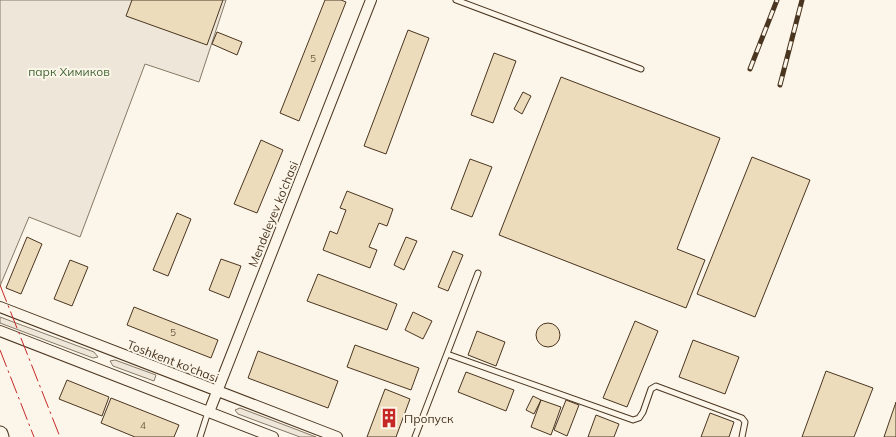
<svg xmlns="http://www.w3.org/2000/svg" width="896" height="437" font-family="Mulish,sans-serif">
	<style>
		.green { fill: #ede6d9; stroke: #887966 }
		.building { fill: #ecdcbc; stroke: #4a3520 }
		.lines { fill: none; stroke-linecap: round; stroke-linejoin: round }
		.lane-casing { stroke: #4a3520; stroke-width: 7 }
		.street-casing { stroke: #4a3520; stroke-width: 12 }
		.primary-casing { stroke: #4a3520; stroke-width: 17 }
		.lane { stroke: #fbf6e9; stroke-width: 5 }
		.street { stroke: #fbf6e9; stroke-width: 10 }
		.primary { stroke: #fbf6e9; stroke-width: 15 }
		.rail-casing { stroke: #4a3520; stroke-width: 5 }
		.rail { stroke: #fbf6e9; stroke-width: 3; stroke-dasharray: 9; stroke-linecap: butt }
		.power { stroke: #c62828; stroke-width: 1; stroke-dasharray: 18 4 2.5 4; stroke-linecap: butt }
		.labels { text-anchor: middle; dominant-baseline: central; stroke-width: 4; stroke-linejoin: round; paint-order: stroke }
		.number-label { font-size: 10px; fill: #725f47 }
		.park-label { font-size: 12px; fill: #436837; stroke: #fbf6e9 }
		.street-label { font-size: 12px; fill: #4a3520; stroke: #fbf6e9 }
		.poi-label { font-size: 12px; fill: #4a3520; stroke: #fbf6e9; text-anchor: start }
	</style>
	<rect width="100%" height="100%" fill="#fbf6e9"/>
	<path class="green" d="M0,0H226L199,82L145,64L80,237L29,217L0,286Z
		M0,317L94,352L98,357L93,358L0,323Z
		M115,360L156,375L154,381L113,366L110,361Z
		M240,408L316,437H300L238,414L235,410Z"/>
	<path class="building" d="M132,0H223L207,45L126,16Z
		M325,0H341L346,2L299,121L280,113Z
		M408,30L429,38L386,154L364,146Z
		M217,32L242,42L237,55L212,44Z
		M494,53L516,61L493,123L471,115Z
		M561,77L720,138L677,249L705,260L686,308L499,235Z
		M523,92L531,96L522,114L514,109Z
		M261,140L283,150L257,213L234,204Z
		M752,157L810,180L755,317L697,294Z
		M470,159L492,167L472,217L451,209Z
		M347,191L393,209L387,226L379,223L369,247L377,250L370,268L323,250L330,231L337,234L346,210L340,208Z
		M177,213L191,219L168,276L153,270Z
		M27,237L42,244L21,294L6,288Z
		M406,237L417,241L404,270L394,265Z
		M453,251L463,255L448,291L438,287Z
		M221,259L241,266L229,298L209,290Z
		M70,260L88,267L72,306L54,299Z
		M318,274L397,304L387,330L307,301Z
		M134,307L218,340L211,358L127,325Z
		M413,312L432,321L423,339L405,330Z
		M635,321L658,331L627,407L603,398Z
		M536 335a12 12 0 1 1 24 0a12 12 0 1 1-24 0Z
		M477,331L505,342L496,366L468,355Z
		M693,340L739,357L725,394L679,377Z
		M355,345L419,368L411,390L347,367Z
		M258,351L338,381L328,408L248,378Z
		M826,371L873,388L854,437H802Z
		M466,372L514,390L506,411L458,392Z
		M67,380L109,397L102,416L59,399Z
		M385,389L410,399L396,437H367Z
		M533,396L541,400L534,414L526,410Z
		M111,398L179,425L174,437H135L101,423Z
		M541,400L561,407L551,435L531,427Z
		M566,400L579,405L567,436L554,430Z
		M896,402V437H884Z
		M710,413L734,422L729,437H701Z
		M596,415L619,424L614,437H588Z"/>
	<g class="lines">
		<defs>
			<path id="lane" d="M456,0L641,69
				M447,354L633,420L639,418L643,412L651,389L656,386L742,418L745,422L742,437
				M200,437L208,412
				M415,437L478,273"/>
			<path id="street" d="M0,307L337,437
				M0,331L273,437
				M209,412L371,0"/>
			<path id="primary" d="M0,434L1,437"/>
		</defs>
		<use href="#lane" class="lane-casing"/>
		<use href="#street" class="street-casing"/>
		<use href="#primary" class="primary-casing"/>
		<use href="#lane" class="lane"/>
		<use href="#street" class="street"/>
		<use href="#primary" class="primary"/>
		<defs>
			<path id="rail" d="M750,69L777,0
				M780,85L802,0"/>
		</defs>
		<use href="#rail" class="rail-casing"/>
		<use href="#rail" class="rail"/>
		<path class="power" d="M0,285L60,437
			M0,350L34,437"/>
	</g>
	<defs>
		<symbol id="building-bare" viewBox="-9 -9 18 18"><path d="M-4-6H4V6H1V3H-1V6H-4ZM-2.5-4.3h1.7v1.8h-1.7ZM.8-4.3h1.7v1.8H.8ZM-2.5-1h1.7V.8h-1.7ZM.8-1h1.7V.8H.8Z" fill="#c62828" stroke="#fbf6e9" stroke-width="2.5" paint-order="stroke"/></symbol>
	</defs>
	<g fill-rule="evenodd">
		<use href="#building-bare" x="375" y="404" width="28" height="28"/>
	</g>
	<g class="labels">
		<g class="number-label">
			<text x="313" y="58">5</text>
			<text x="173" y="332">5</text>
			<text x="143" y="425">4</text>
		</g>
		<g class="park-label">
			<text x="69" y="71">парк Химиков</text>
		</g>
		<g class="street-label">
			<text transform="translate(273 214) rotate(-68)">Mendeleyev ko‘chasi</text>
			<text transform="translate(173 361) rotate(21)">Toshkent ko‘chasi</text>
		</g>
		<g class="poi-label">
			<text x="404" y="418">Пропуск</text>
		</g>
	</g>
</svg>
